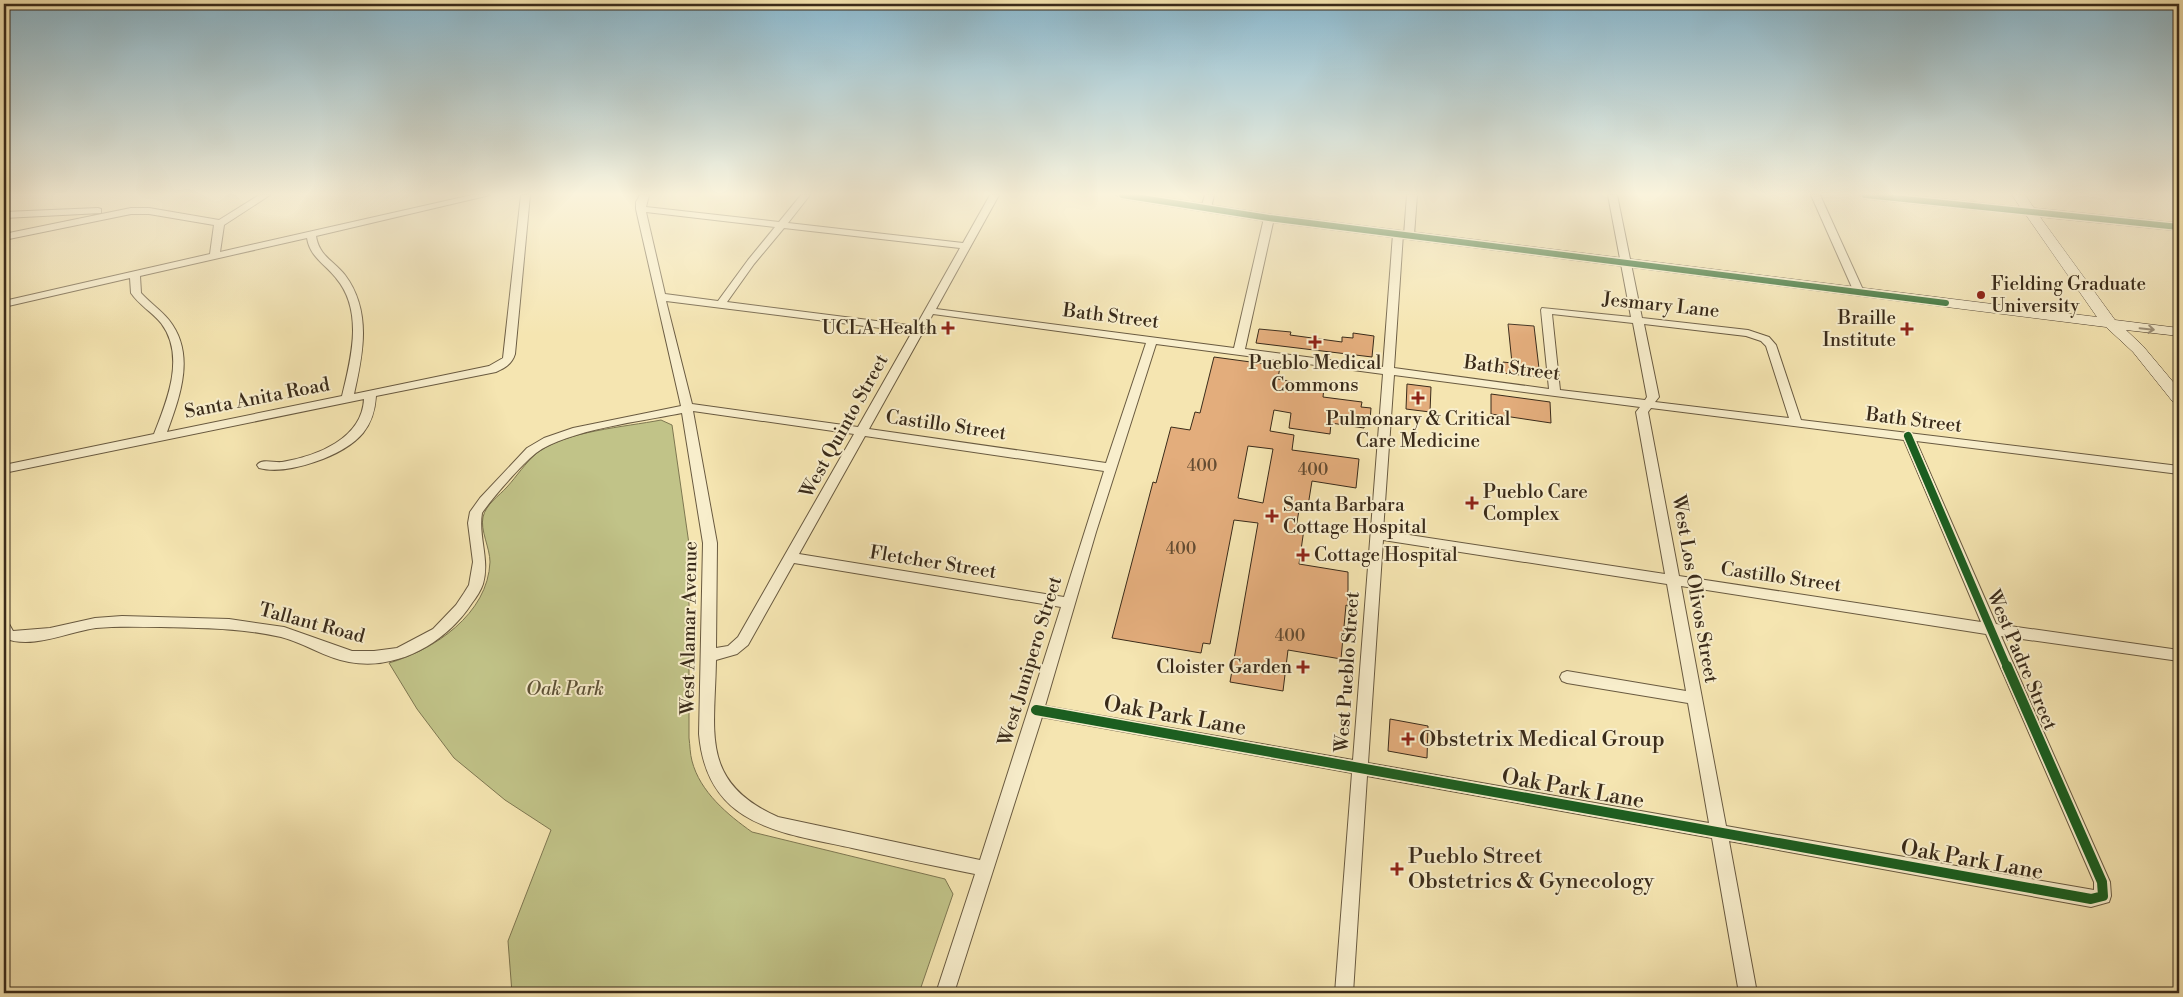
<svg xmlns="http://www.w3.org/2000/svg" width="2183" height="997" font-family="'Libre Bodoni',serif">
	<style>
		.green { fill: #c1c388; stroke: #7e7751 }
		.building { fill: #e3ad7c; stroke: #3a2b1a; fill-rule: evenodd }
		.lines { fill: none; stroke-linecap: round; stroke-linejoin: round }
		.street-casing { stroke: #695a40; stroke-width: 2 }
		.secondary-casing { stroke: #3a2b1a; stroke-width: 1 }
		.street { fill: #f8eecc; fill-rule: evenodd }
		.secondary { fill: #f8eecc; fill-rule: evenodd }
		.cycleway-far2-casing { stroke: #f8eecc; stroke-width: 9 }
		.cycleway-far1-casing { stroke: #f8eecc; stroke-width: 11 }
		.cycleway-casing { stroke: #f8eecc; stroke-width: 13 }
		.cycleway-far2 { stroke: #1b5e20; stroke-width: 6 }
		.cycleway-far1 { stroke: #1b5e20; stroke-width: 8 }
		.cycleway { stroke: #1b5e20; stroke-width: 10 }
		.oneway { stroke: #998c73 }
		.poi-dot { fill: #8f2418; stroke: #f8eecc; stroke-width: 2 }
		.labels { text-anchor: middle; dominant-baseline: central; stroke-width: 4; stroke-linejoin: round; paint-order: stroke }
		.number-label { font-size: 16px; fill: #644c32 }
		.poi-label { font-size: 19px; fill: #3a2b1a; stroke: #f8eecc; text-anchor: start }
		.street-label { font-size: 19px; fill: #3a2b1a; stroke: #f8eecc }
		.park-label { font-size: 19px; font-style: italic; fill: #5c5136; stroke: #f8eecc }
		.near-street-label { font-size: 22px; fill: #3a2b1a; stroke: #f8eecc }
		.near-poi-label { font-size: 22px; fill: #3a2b1a; stroke: #f8eecc; text-anchor: start }
	</style>
	<rect width="100%" height="100%" fill="#f5e5b1"/>
	<filter id="stains"><feTurbulence type="fractalNoise" baseFrequency=".004" numOctaves="4"/><feColorMatrix values="0 0 0 0 .2 0 0 0 0 .09 0 0 0 0 .02 0 0 0 .5 -.17"/></filter>
	<radialGradient id="worn" r=".72"><stop offset=".6" stop-color="#630" stop-opacity="0"/><stop offset="1" stop-color="#630" stop-opacity=".3"/></radialGradient>
	<path class="green" d="M661,420L672,425L689,544V738C690,745 690,754 692,761C700,792 728,815 752,832L945,879L953,894L919,993H512L508,941L551,830L505,800L454,758L417,709L389,663C434,650 488,614 490,562C490,548 480,530 483,517C486,504 499,496 507,487C517,476 525,463 537,453C565,431 625,427 661,420Z"/>
	<path class="building" d="M1508,324L1534,326L1540,377L1502,373L1503,362L1512,363Z
		M1259,329L1291,332L1290,335L1342,342V337L1353,338V333L1374,336L1372,357L1256,343Z
		M1214,357L1280,366L1278,379L1324,388L1323,397L1362,402L1361,407L1371,408L1370,420L1365,419L1364,428L1331,423L1330,434L1289,428L1291,413L1274,410L1270,431L1294,435L1292,450L1359,459L1356,488L1312,481L1307,512L1299,510L1296,528L1304,529L1299,564L1348,572V606L1346,605L1341,659L1288,650L1283,691L1230,682L1258,523L1234,520L1210,644L1203,643L1201,653L1112,638L1153,482L1156,483L1171,427L1190,430L1195,412L1200,413ZM1248,446L1273,449L1263,503L1238,498Z
		M1407,384L1431,387L1430,412L1406,409Z
		M1491,394L1550,402L1551,423L1491,414Z
		M1390,719L1428,726L1427,758L1388,751Z"/>
	<g class="lines">
		<defs>
			<path id="street" d="M259,195H270L224,225L220,252L472,195H490L316,236C319,256 334,261 345,275C372,311 363,354 354,394L489,366L503,358L521,195H530L515,354C512,364 505,368 496,372L376,396C375,410 372,422 363,433C344,456 287,476 259,468L257,465C262,458 274,463 282,462C317,456 362,439 364,399L4,473V465L154,434C167,401 186,356 161,323C152,312 139,305 131,293L130,278L4,307V301L210,254L214,225L149,214H131L4,240V234L131,208H149L219,220ZM307,238C310,257 325,264 336,278C364,311 351,359 342,396L167,432C180,396 196,354 169,320C161,310 150,303 141,293L140,276Z
				M640,195H649L646,207L779,222L801,195H810L788,223L963,243L990,195H999L936,309L1234,348L1264,218L1269,215L1274,218L1245,349L1383,367L1393,234L1398,231L1403,234L1394,368L1549,389L1541,310L1542,308L1631,317L1608,195H1617L1642,318L1748,330L1769,337L1776,345L1801,420L2179,466V474L1916,441L1996,624L2179,650V661L2001,636L2110,882L2111,896L2109,902L2091,907L1729,841L1757,993H1739L1712,838L1367,776L1353,993H1335L1352,773L1042,717L954,993H936L975,874C934,866 893,857 852,848C779,832 707,826 699,734L703,543L682,413C643,421 567,430 536,453C521,465 493,497 482,513C478,537 490,559 483,584C481,590 476,598 472,603C446,643 397,671 349,662C325,658 305,643 281,637C242,628 201,628 161,627C139,627 118,626 96,628C67,632 32,650 4,638V623L9,624L13,631L50,628L95,618L122,616L229,619L284,627L352,651H374L397,648L433,629L456,605L464,593L469,585L473,562L468,523L470,512L480,498L527,448L544,438L573,428L681,406L636,209V202ZM646,212L775,227L748,260L718,301L665,294ZM784,228L960,248L916,326L727,302L754,264ZM666,301L912,332L858,427L692,404ZM933,314L1146,343L1106,463L869,429ZM1552,314L1633,323L1647,397L1645,400L1560,390ZM1644,324L1746,336L1761,341L1766,346L1789,418L1655,402L1659,397ZM1156,344L1383,374L1353,760L1045,706L1096,532ZM1394,375L1640,407L1636,412L1665,574L1383,531ZM1651,408L1904,440L1981,622L1679,576L1648,412ZM693,411L854,434L738,637L728,646L716,648L717,543ZM865,436L1104,471L1064,597L799,554ZM1383,540L1667,584L1686,691L1567,671L1562,673L1560,677L1562,681L1567,683L1688,703L1709,823L1368,763ZM794,563L1061,607L980,860L778,817C699,782 715,732 716,660L737,654L748,645ZM1681,586L1986,634L2094,882V890L1726,826Z
				M1205,195H1214L1211,208L1206,211L1201,208Z
				M1407,195H1417L1414,235L1409,238L1404,235Z
				M1811,195H1820L1864,292L1863,294L1859,295L1854,292Z
				M98,208L101,209V213L4,218V212Z"/>
			<path id="secondary" d="M1116,195H1149L1269,214L2097,317L2026,215L1865,199L1859,195H1907L2020,207L2012,195H2025L2034,208L2179,223V231L2040,217L2115,320L2179,328V336L2126,330L2143,346L2179,389V404L2173,402L2133,352L2106,327L1269,222L1122,199Z"/>
		</defs>
		<use href="#street" class="street-casing"/>
		<use href="#secondary" class="secondary-casing"/>
		<use href="#street" class="street"/>
		<use href="#secondary" class="secondary"/>
		<defs>
			<path id="cycleway-far2" d="M1122,195L1269,218L1946,303
				M1865,195L2179,227"/>
			<path id="cycleway-far1" d="M1908,436L2007,667"/>
			<path id="cycleway" d="M1036,710L2091,899L2103,896L2102,882L2007,666"/>
		</defs>
		<use href="#cycleway-far2" class="cycleway-far2-casing"/>
		<use href="#cycleway-far1" class="cycleway-far1-casing"/>
		<use href="#cycleway" class="cycleway-casing"/>
		<use href="#cycleway-far2" class="cycleway-far2"/>
		<use href="#cycleway-far1" class="cycleway-far1"/>
		<use href="#cycleway" class="cycleway"/>
	</g>
	<defs><path id="oneway-shaft" d="M-6 0H5M1.5-3L5.5 0L1.5 3" fill="none" stroke-width="1.6" stroke-linecap="round" stroke-linejoin="round" transform="scale(1.25)"/></defs>
	<use class="oneway" href="#oneway-shaft" transform="translate(2147 329) rotate(6)"/>
	<linearGradient id="sky" x2="0" y2="1"><stop stop-color="#8ab8ce"/><stop offset="0.58" stop-color="#faf3dc"/><stop offset="1" stop-color="#faf3dc" stop-opacity="0"/></linearGradient>
	<rect width="2183" height="335" fill="url(#sky)"/>
	<g class="poi-dot">
		<circle cx="1981" cy="295" r="5"/>
		<path d="M945.5 320.5h5v5h5v5h-5v5h-5v-5h-5v-5h5z"/>
		<path d="M1904.5 321.5h5v5h5v5h-5v5h-5v-5h-5v-5h5z"/>
		<path d="M1312.5 334.5h5v5h5v5h-5v5h-5v-5h-5v-5h5z"/>
		<path d="M1415.5 390.5h5v5h5v5h-5v5h-5v-5h-5v-5h5z"/>
		<path d="M1469.5 495.5h5v5h5v5h-5v5h-5v-5h-5v-5h5z"/>
		<path d="M1269.5 508.5h5v5h5v5h-5v5h-5v-5h-5v-5h5z"/>
		<path d="M1300.5 547.5h5v5h5v5h-5v5h-5v-5h-5v-5h5z"/>
		<path d="M1300.5 659.5h5v5h5v5h-5v5h-5v-5h-5v-5h5z"/>
		<path d="M1405.5 731.5h5v5h5v5h-5v5h-5v-5h-5v-5h5z"/>
		<path d="M1394.5 861.5h5v5h5v5h-5v5h-5v-5h-5v-5h5z"/>
	</g>
	<g class="labels">
		<g class="number-label">
			<text x="1202" y="466">400</text>
			<text x="1313" y="470">400</text>
			<text x="1181" y="549">400</text>
			<text x="1290" y="636">400</text>
		</g>
		<g class="poi-label">
			<text x="1991" y="284">Fielding Graduate<tspan x="1991" dy="22">University</tspan></text>
			<text x="1896" y="318" text-anchor="end">Braille<tspan x="1896" dy="22">Institute</tspan></text>
			<text x="937" y="328" text-anchor="end">UCLA Health</text>
			<text x="1315" y="363" text-anchor="middle">Pueblo Medical<tspan x="1315" dy="22">Commons</tspan></text>
			<text x="1418" y="419" text-anchor="middle">Pulmonary &amp; Critical<tspan x="1418" dy="22">Care Medicine</tspan></text>
			<text x="1483" y="492">Pueblo Care<tspan x="1483" dy="22">Complex</tspan></text>
			<text x="1283" y="505">Santa Barbara<tspan x="1283" dy="22">Cottage Hospital</tspan></text>
			<text x="1314" y="555">Cottage Hospital</text>
			<text x="1292" y="667" text-anchor="end">Cloister Garden</text>
		</g>
		<g class="street-label">
			<text transform="translate(1661 305) rotate(6)">Jesmary Lane</text>
			<text transform="translate(1111 316) rotate(7)">Bath Street</text>
			<text transform="translate(1512 368) rotate(7)">Bath Street</text>
			<text transform="translate(257 398) rotate(-11)">Santa Anita Road</text>
			<text transform="translate(1914 420) rotate(7)">Bath Street</text>
			<text transform="translate(946 425) rotate(8)">Castillo Street</text>
			<text transform="translate(844 426) rotate(-61)">West Quinto Street</text>
			<text transform="translate(933 562) rotate(9)">Fletcher Street</text>
			<text transform="translate(1781 577) rotate(8)">Castillo Street</text>
			<text transform="translate(1695 589) rotate(80)">West Los Olivos Street</text>
			<text transform="translate(312 623) rotate(15)">Tallant Road</text>
			<text transform="translate(689 628) rotate(-89)">West Alamar Avenue</text>
			<text transform="translate(2022 660) rotate(67)">West Padre Street</text>
			<text transform="translate(1030 661) rotate(-73)">West Junipero Street</text>
			<text transform="translate(1347 672) rotate(-86)">West Pueblo Street</text>
		</g>
		<g class="park-label">
			<text x="565" y="689">Oak Park</text>
		</g>
		<g class="near-street-label">
			<text transform="translate(1175 716) rotate(10)">Oak Park Lane</text>
			<text transform="translate(1573 789) rotate(10)">Oak Park Lane</text>
			<text transform="translate(1972 860) rotate(10)">Oak Park Lane</text>
		</g>
		<g class="near-poi-label">
			<text x="1419" y="739">Obstetrix Medical Group</text>
			<text x="1408" y="856">Pueblo Street<tspan x="1408" dy="25">Obstetrics &amp; Gynecology</tspan></text>
		</g>
	</g>
	<rect width="2183" height="997" fill="none" stroke="#f5e5b1" stroke-width="20"/>
	<rect x="5" y="5" width="2173" height="987" fill="none" stroke="#3a2b1a" stroke-width="2.5"/>
	<rect x="10" y="10" width="2163" height="977" fill="none" stroke="#3a2b1a"/>
	<rect width="100%" height="100%" filter="url(#stains)"/>
	<rect width="100%" height="100%" fill="url(#worn)"/>
</svg>
